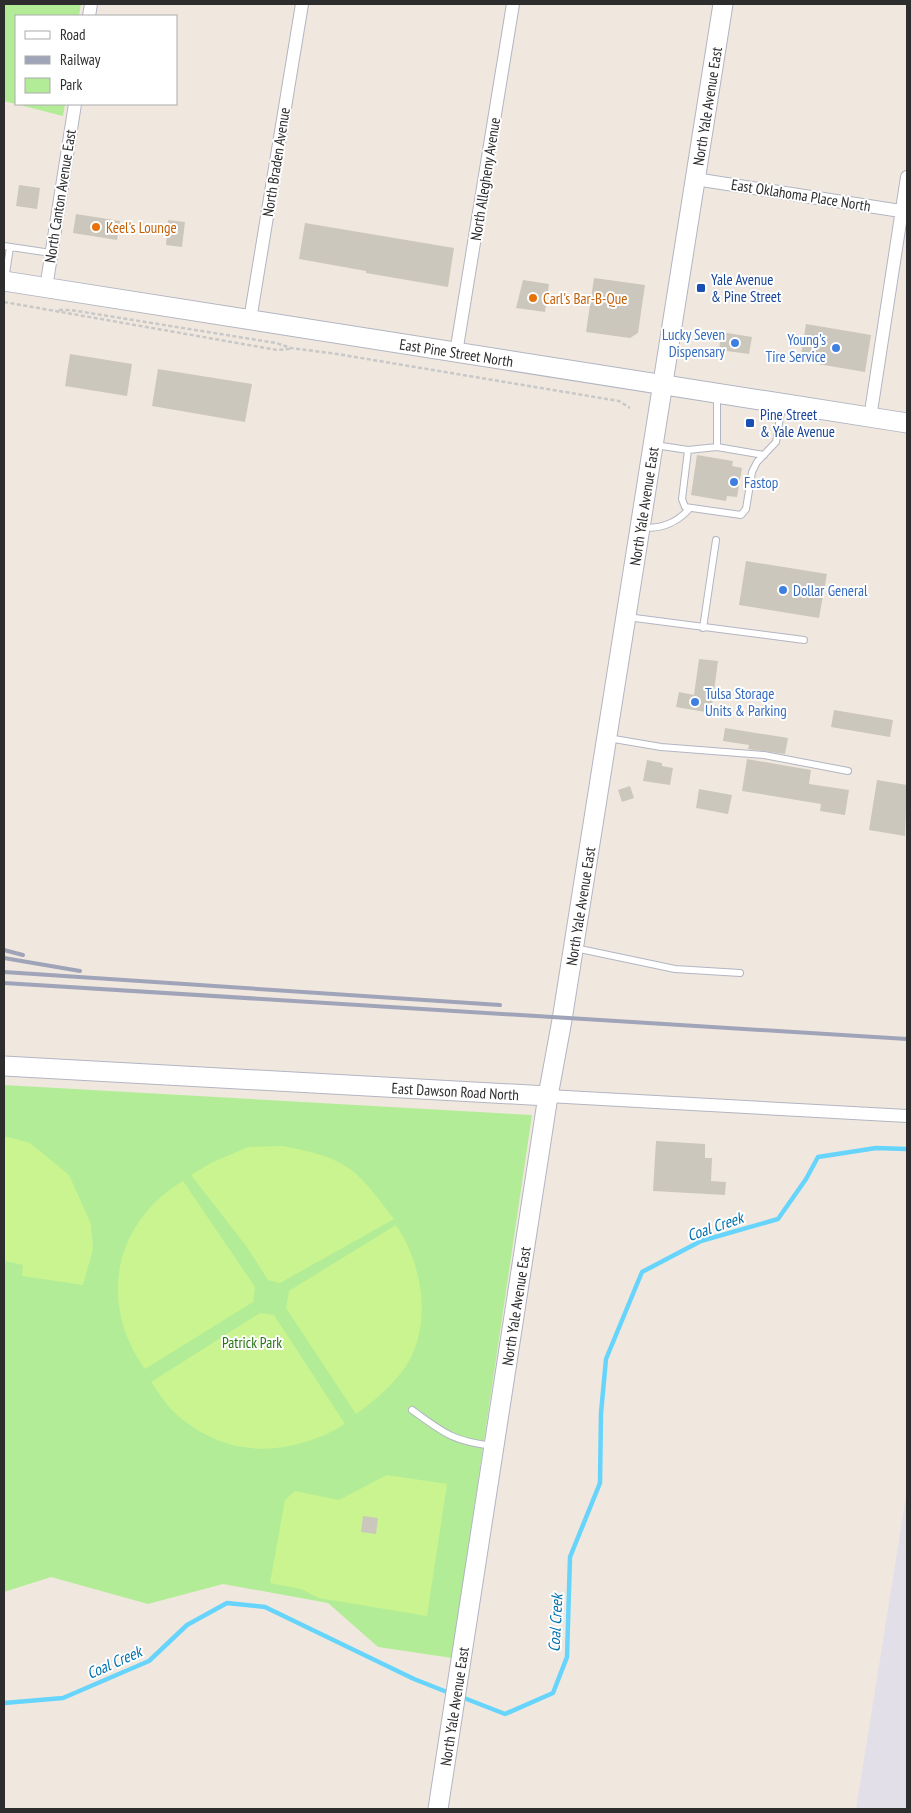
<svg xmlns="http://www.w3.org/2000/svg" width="911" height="1813" font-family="'PT Sans Narrow',sans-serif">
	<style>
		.industrial { fill: #e2dfe8 }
		.green { fill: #b3ec96 }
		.pitch { fill: #c9f490 }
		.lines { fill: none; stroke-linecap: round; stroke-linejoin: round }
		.stream { stroke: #67d4fc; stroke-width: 4.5 }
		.building { fill: #cbc7bd }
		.lane-casing { stroke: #b2b5c2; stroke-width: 8 }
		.street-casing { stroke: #b2b5c2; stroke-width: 14 }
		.secondary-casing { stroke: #b2b5c2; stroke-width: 21 }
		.path { stroke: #c8c8c8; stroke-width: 2.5; stroke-dasharray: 4 2.5; stroke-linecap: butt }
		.lane { stroke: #fff; stroke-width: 6 }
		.street { stroke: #fff; stroke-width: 12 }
		.secondary { stroke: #fff; stroke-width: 19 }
		.rail { stroke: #a0a4b9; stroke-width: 4 }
		.food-dot { fill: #e8710a; stroke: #fff; stroke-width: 2 }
		.transit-dot { fill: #1a4fb4; stroke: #fff; stroke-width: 2 }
		.shop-dot { fill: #3f7fe0; stroke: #fff; stroke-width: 2 }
		.labels { text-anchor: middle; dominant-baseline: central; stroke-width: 4; stroke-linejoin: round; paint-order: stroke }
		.street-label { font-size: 15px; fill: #2d2d2d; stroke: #fff }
		.food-label { font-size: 15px; fill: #c56008; stroke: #fff; text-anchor: start }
		.transit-label { font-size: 15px; fill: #164399; stroke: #fff; text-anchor: start }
		.shop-label { font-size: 15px; fill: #366cbe; stroke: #fff; text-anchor: start }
		.park-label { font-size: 15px; fill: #277513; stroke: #fff }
		.water-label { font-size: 16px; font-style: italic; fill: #0072ae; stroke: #fff }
	</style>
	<rect width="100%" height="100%" fill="#f0e8df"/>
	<path class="industrial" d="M907,1490V1809H856Z"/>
	<path class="green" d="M4,4H81L79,16H16V104H65L63,116L4,101Z
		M4,1085L532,1115L452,1658L378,1647L328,1603L223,1584L148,1604L51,1577L4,1592Z"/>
	<path class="pitch" d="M4,1136L30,1143L69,1175L91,1224L93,1249L83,1285L22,1276L23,1265L4,1261Z
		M282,1146C347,1158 355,1167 394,1219L280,1283L268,1280L247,1247L191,1175L211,1163L248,1147Z
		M183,1181L255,1287L253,1302L145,1369C98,1304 113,1223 183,1181Z
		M396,1225C424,1266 434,1331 401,1373C388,1389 373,1402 356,1414L286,1308L289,1291Z
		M260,1313L274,1315L345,1424C288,1459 222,1459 172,1410C164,1402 158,1391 151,1382Z
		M387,1475L447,1484L427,1616L319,1598L301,1589L270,1583L285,1500L295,1491L339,1500Z"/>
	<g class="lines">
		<path class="stream" d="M459,1696L505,1714L553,1693L567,1657L570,1557L600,1483L601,1413L606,1359L642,1272L701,1241L778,1219L806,1179L818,1157L876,1148L907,1149
			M4,1703L63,1698L149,1661L187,1625L227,1603L265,1607L414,1679L452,1694"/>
	</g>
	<path class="building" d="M19,185L40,188L37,209L16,206Z
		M76,214L120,221L117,240L73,233Z
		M168,220L185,222L182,247L166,245Z
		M305,223L454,248L448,287L366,273V271L299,259Z
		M594,278L645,285L638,333L630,338L586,332Z
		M523,280L549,284L545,312L516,308Z
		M806,324L871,335L865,372L800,361Z
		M721,332L752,337L749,354L719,350Z
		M70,354L132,364L127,396L65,386Z
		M158,369L252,384L245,422L152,406Z
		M697,455L733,461L732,466L742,468L737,497L727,496L726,501L691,495Z
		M746,561L827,574L819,618L739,605Z
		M699,659L718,661L711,713L676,707L679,692L694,695Z
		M834,710L893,720L890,737L831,727Z
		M725,728L788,738L785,754L748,749L749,745L723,741Z
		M747,759L811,770L809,784L849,790L845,815L820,811L821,804L742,791Z
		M647,760L662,763V766L673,768L670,785L643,781Z
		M877,780L907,785L905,836L869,830Z
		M630,786L634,798L622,802L618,790Z
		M699,789L732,795L728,814L696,808Z
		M656,1141L705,1144V1158H712L711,1181L726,1182L725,1195L653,1191Z
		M363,1516L378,1518L376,1534L361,1532Z"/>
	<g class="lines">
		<defs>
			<path id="lane" d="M4,246L51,253
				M5,280L10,247
				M717,396V447
				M655,445L688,450L682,499L685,507L741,515L746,509L752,472L757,462L776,442L782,405
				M688,450L717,447L764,455
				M642,527C661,530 678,522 690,508
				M627,617L804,640
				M703,628L716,540
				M608,738L661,747L764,755L848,771
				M575,948L675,969L740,973
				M412,1410C444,1433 452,1441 493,1446"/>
			<path id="street" d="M89,16L91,4
				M695,179L907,212
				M46,288L75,104
				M250,320L302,4
				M456,353L513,4
				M870,418L907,177
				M548,1096L907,1116"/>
			<g id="secondary">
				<path id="s1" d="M4,281L907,423"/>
				<path id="s2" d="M4,1066L548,1096"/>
				<path id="s3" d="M438,1809L548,1096L562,1020L723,4"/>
			</g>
		</defs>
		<use href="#lane" class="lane-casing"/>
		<use href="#street" class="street-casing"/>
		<use href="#secondary" class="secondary-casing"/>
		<path class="path" d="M4,302L277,350L290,349
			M59,310H71L276,343L291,348L337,354L619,401L630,408"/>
		<use href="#lane" class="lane"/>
		<use href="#street" class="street"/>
		<use href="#secondary" class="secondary"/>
		<path class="rail" d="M4,950L23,955
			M4,958L80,971
			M4,972L500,1005
			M4,983L907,1039"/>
	</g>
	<g class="food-dot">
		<circle cx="96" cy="227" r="5"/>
		<circle cx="533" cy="298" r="5"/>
	</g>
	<g class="transit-dot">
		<rect x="696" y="283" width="10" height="10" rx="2.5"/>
		<rect x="745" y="418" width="10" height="10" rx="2.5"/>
	</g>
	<g class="shop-dot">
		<circle cx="735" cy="343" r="5"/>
		<circle cx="836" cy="348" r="5"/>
		<circle cx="734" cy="482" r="5"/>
		<circle cx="783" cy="590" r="5"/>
		<circle cx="695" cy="702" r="5"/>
	</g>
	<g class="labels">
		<g class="street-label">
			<text stroke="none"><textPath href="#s3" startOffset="1724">North Yale Avenue East</textPath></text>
			<text transform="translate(276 162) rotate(-81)">North Braden Avenue</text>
			<text transform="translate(485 179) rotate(-81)">North Allegheny Avenue</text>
			<text transform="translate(801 195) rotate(9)">East Oklahoma Place North</text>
			<text transform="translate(60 196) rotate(-81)">North Canton Avenue East</text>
			<text stroke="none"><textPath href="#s1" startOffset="458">East Pine Street North</textPath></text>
			<text stroke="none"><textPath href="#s3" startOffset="1319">North Yale Avenue East</textPath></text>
			<text stroke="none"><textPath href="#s3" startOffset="914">North Yale Avenue East</textPath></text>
			<text stroke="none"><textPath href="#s2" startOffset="452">East Dawson Road North</textPath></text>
			<text stroke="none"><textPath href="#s3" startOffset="509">North Yale Avenue East</textPath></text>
			<text stroke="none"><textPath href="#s3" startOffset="104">North Yale Avenue East</textPath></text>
		</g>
		<g class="food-label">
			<text x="106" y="227">Keel's Lounge</text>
			<text x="543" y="298">Carl's Bar-B-Que</text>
		</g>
		<g class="transit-label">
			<text x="711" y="279">Yale Avenue<tspan x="711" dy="17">&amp; Pine Street</tspan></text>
			<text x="760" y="414">Pine Street<tspan x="760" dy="17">&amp; Yale Avenue</tspan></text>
		</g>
		<g class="shop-label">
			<text x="725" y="334" text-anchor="end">Lucky Seven<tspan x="725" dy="17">Dispensary</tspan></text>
			<text x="826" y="339" text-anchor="end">Young's<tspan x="826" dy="17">Tire Service</tspan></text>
			<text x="744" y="482">Fastop</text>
			<text x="793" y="590">Dollar General</text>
			<text x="705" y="693">Tulsa Storage<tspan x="705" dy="17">Units &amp; Parking</tspan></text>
		</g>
		<g class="park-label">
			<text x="252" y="1342">Patrick Park</text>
		</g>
		<g class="water-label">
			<text transform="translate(715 1226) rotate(-19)">Coal Creek</text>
			<text transform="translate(555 1623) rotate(-87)">Coal Creek</text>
			<text transform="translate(114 1662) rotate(-24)">Coal Creek</text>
		</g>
	</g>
	<rect width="911" height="1813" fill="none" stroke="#2d2d2d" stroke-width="10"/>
	<rect x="15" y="15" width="162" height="90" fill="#ffffff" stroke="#ababab"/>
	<rect x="25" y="31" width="25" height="8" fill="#ffffff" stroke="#ababab"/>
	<text x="60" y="40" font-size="15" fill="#2d2d2d">Road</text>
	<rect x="25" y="56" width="25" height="8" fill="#a0a4b9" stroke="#ababab"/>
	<text x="60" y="65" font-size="15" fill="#2d2d2d">Railway</text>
	<rect x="25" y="78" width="25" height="15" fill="#b3ec96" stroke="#ababab"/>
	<text x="60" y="90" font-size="15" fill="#2d2d2d">Park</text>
</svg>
